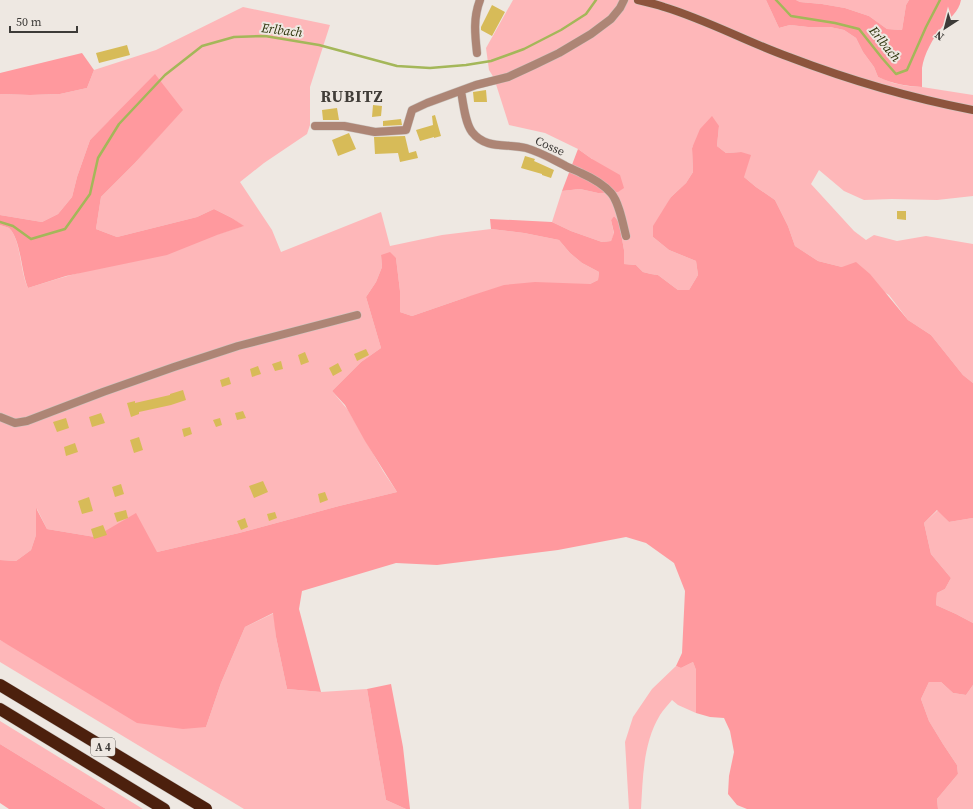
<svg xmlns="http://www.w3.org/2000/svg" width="973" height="809" font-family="'Source Serif 4',serif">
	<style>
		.green { fill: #feb7b9 }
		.forest { fill: #ff999e }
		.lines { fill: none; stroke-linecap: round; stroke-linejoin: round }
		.stream { stroke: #a4b759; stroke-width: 2.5 }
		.building { fill: #d7bb58 }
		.minor-casing { stroke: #cbc5c0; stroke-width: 9 }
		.secondary-casing { stroke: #cbc5c0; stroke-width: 9 }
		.motorway-casing { stroke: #cbc5c0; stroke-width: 13 }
		.minor { stroke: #ad8575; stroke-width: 8 }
		.secondary { stroke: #8d543d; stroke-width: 8 }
		.motorway { stroke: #4c200d; stroke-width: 12 }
		.labels { text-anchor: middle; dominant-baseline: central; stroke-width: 4; stroke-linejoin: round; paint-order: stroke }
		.shield { fill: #eee8e2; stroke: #726f6b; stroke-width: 1 }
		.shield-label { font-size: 11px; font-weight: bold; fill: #3d3b38 }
		.street-label { font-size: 12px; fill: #3d3b38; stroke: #eee8e2 }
		.water-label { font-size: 13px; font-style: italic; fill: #2b3209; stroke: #eee8e2 }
		.district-label { font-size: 16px; font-weight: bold; letter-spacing: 1px; fill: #413d38; stroke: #eee8e2 }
	</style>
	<rect width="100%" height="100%" fill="#eee8e2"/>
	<path class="green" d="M513,0H766L779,28L790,25L808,27H830L844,30L856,38L863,52L874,67L878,77L893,83L907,86L922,87L973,95V196L937,200L892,199L864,200L844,191L819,170L811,184L854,231L866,240L874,235L897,241L926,236L973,244V383L963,375L931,335L908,320L889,295L842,267L818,261L795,246L788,226L775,200L756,187L744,177L741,152L726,153L717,146L719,126L692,147L693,172L686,183L671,197L653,237L669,250L696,261L698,275L689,290H678L658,275L651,274L643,272L636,265L624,264V250L619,222L614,216L611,220L614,234L611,241L602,242L571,231L552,222L562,191L580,189L598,193L592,159L578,149L545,133L509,125L494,78L489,70L486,48Z
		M796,0H909L906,5L902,30L887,29L869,16L845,8L822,4L800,2Z
		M243,7L330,25L310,87V125L307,134L264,163L240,182L272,230L281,252L381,212L390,246L442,235L491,229L524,233L559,240L570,253L582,263L599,272L598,280L590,284H566L467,297L412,316L400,312V291L396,258L381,255L382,267L376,282L366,297L381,348L361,362L332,391L348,410L383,471L397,492L339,506L239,533L157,552L95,537L47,529L37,509L36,535L31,550L16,561L0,560V225C3,226 7,227 9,228C21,239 20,272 28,288C99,265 173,250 243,226L232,218L214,209L197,217L117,237L96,229L101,197L134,164L182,110L109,121L90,140L77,177L72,197L58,214L42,222L0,215V94L30,95L60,94L87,88L94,70L156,50Z
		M938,510L949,522L973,518V623L956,614L936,605L937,593L945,589L951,578L931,554L924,523Z
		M274,613L276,637L287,689L321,692L367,689L386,800L406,809H244L0,662V640L12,646L206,727L221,683L245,627Z
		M693,662L696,670V713L678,705L672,700C668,705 663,710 660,715C643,743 643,777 641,809H629L625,742L633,717L652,689L676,666L681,668Z
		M929,682H941L953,693L966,695L973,685V809H938L937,799L958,774L957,765L943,744L929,721L921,699Z
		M0,721L143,809H106L0,744Z"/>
	<path class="forest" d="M766,0H796L800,2L822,4L845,8L869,16L887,29L902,30L906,5L909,0H961C959,12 949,18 942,27C933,38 924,54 922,68C922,75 922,81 922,87C905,86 894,84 878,77L874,67L863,52L856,38L844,30L830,27H808L790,25L779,28Z
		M82,53L94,70L87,88L60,94L30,95L0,94V73Z
		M155,74L183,110L134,164L101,197L96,229L117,237L197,217L214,209L232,218L244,226L217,235L167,255L66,276L28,288C21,272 21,239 9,228C7,227 3,226 0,225V215L42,222L58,214L72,197L77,177L90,140Z
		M712,116L719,126L717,146L726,153L741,152L751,155L744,177L756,187L775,200L788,226L795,246L818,261L842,267L856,262L870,274L908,320L931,335L963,375L973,383V518L949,522L937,510L924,523L931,554L951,578L945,589L937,593L936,605L956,614L973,623V685L966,695L953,693L941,682H929L921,699L929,721L943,744L957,765L958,774L937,799L938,809H747L737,805L728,794L729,776L734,752L730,731L724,718L710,717L696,713V670L693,662L681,668L676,666L682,653L685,591L674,563L646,543L626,537L558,550L437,565L396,563L302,591L299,609L321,692L287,689L276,637L273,613L245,627L221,683L206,727L183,729L137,723L0,640V560L16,561L31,550L36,535V508L47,529L95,537L136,513L157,552L239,533L339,506L397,492L365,441L345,405L332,391L361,362L381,348L366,297L376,282L382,267L381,255L390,252L396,258L400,291V312L412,316L467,297L504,285L535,282L590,284L598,280L599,272L582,263L570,253L559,240L524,233L491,229L490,219L552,222L571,231L602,242L611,241L614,233L611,220L614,216L619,222L624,250V264L636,265L643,272L651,274L658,275L678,290H689L698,275L696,261L669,250L653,237V226L671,197L686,183L693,172L692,148L700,129Z
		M578,149L592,159L620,175L624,188L618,192L598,193L580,189L562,191Z
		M391,684L403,747L410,809H406L386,800L367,689Z
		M0,744L106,809H9L0,803Z"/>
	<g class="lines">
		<path class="stream" d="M776,0L791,16L835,23L859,29L882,58L896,74L907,70L926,27L940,0
			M0,222L13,226L31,239L65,229L90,194L98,158L119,124L165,75L202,46L234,37L265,36L319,45L397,66L430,68L466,65L491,61L524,49L561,30L586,14L596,0"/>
	</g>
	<path class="building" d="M492,5L505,12L492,36L481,30V27Z
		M127,45L130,55L99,63L96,53Z
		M486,90L487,102H474L473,92Z
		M373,105L382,106L381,116L372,117Z
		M337,108L339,120H323L322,110Z
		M435,115L441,136L434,138V137L420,141L416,130L433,125L432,116Z
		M401,119L402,125L383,126V121Z
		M349,133L356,149L338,156L332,140Z
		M405,136L409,153L416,151L418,158L400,162L398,153L375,154L374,137Z
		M525,156L535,159L534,161L554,170L551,178L542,175V174L521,168Z
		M897,211H906V220L897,219Z
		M366,349L369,355L357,361L354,354Z
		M305,352L309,362L301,365L298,355Z
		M281,361L283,369L275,371L272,364Z
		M338,363L342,371L333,376L329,368Z
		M258,366L261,374L252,377L250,369Z
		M229,377L231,384L222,387L220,380Z
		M183,390L186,400L171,405L139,412V414L131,417L127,403L135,401V403L170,395V394Z
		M243,411L246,418L237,420L235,413Z
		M101,413L105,423L92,427L89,417Z
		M66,418L69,428L57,432L53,422Z
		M220,418L222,425L216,427L213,420Z
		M190,427L192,434L184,437L182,429Z
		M139,437L143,450L134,453L130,440Z
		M75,443L78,452L66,456L64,447Z
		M263,481L268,492L254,498L249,486Z
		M121,484L124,494L115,497L112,487Z
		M325,492L328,500L320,503L318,494Z
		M89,497L93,511L82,514L78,501Z
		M126,510L128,518L117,522L114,513Z
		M275,512L277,518L269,521L267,514Z
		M245,518L248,527L241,530L237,521Z
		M103,525L107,535L94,539L91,529Z"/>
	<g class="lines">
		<defs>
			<path id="minor" d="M477,53C475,35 473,18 480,0
				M461,91C463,102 465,123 472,132C486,150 507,143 526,148C540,152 552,159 564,165C569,168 575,170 581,173C590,177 604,185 611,193C619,202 623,224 626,236
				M315,126H344L375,132L406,130L412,110L427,103L476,85L508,77L534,65L559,53L591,34L611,19L620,8L624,0
				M0,417L15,423L27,421L103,392L174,367L238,346L357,315"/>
			<path id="secondary" d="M638,0C647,2 656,4 664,7C707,20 747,42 789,57C849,80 910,98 973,110"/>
			<path id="motorway" d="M0,685L206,809
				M0,709L164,809"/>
		</defs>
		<use href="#minor" class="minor-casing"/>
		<use href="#secondary" class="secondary-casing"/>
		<use href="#motorway" class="motorway-casing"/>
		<use href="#minor" class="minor"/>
		<use href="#secondary" class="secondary"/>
		<use href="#motorway" class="motorway"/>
	</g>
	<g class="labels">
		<rect class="shield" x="91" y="738" width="24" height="18" rx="3"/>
		<g class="shield-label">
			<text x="103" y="747">A 4</text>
		</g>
		<g class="street-label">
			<text transform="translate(550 146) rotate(24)">Cosse</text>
		</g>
		<g class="water-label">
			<text transform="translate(282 30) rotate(7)">Erlbach</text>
			<text transform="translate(885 44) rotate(51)">Erlbach</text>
		</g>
		<g class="district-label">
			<text x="352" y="96">RUBITZ</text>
		</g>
	</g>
	<g transform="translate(945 28) rotate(216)" stroke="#eee8e2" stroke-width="3" paint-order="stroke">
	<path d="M0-3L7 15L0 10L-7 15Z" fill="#3d3b38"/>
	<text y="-6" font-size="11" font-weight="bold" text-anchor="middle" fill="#3d3b38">N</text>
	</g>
	<path d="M10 26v6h67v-6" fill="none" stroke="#3d3b38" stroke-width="2"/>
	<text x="16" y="26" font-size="12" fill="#3d3b38" stroke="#eee8e2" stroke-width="3" paint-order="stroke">50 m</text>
</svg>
